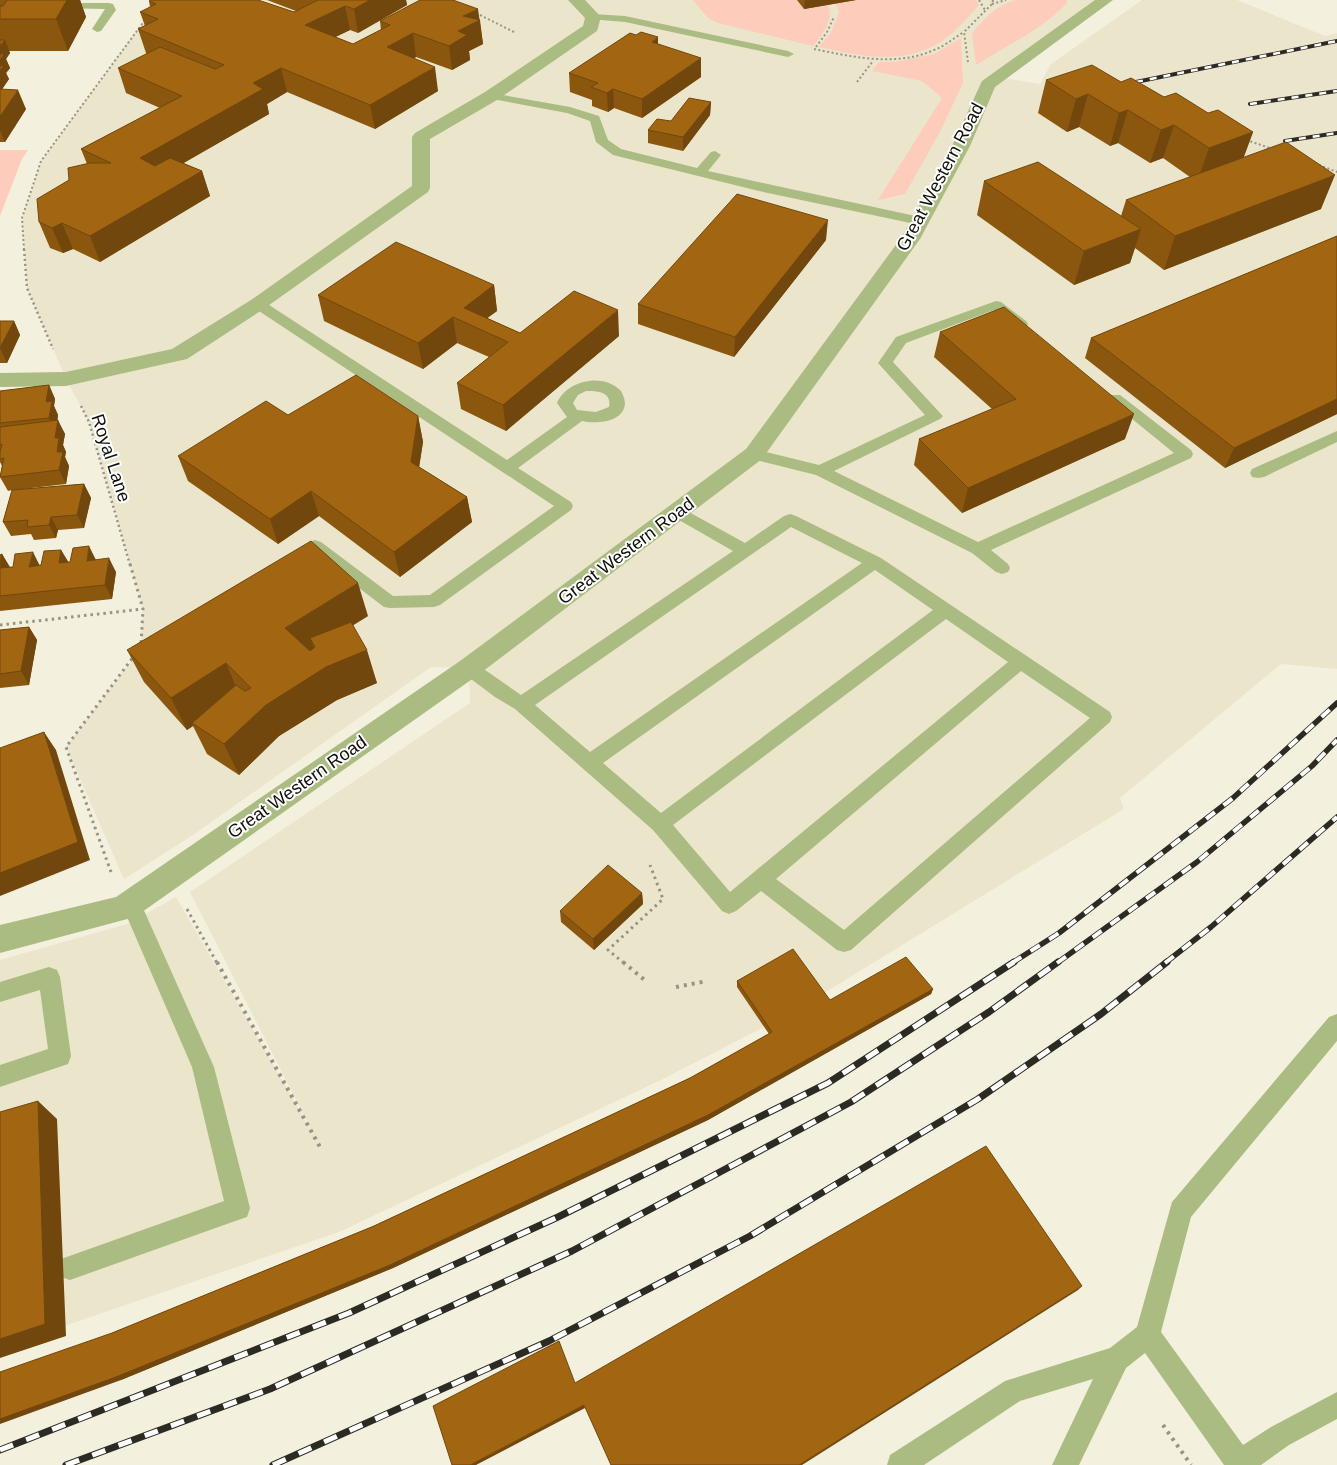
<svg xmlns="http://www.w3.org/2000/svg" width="1337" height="1465" font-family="Helvetica,sans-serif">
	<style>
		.built { fill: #ebe5cc }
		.green { fill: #feccbb }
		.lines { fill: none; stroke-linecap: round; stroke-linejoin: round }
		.path-far3 { stroke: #979487; stroke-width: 2; stroke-dasharray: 2 2.5; stroke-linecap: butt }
		.path-far2 { stroke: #979487; stroke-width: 2.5; stroke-dasharray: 2 3; stroke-linecap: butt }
		.path-far1 { stroke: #979487; stroke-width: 3; stroke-dasharray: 2.5 4; stroke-linecap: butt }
		.path { stroke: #979487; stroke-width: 4; stroke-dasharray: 3 5; stroke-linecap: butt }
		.lane { fill: #abbc82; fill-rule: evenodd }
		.street { fill: #abbc82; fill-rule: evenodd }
		.rail-far2-casing { stroke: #2c2b23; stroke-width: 4 }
		.rail-far1-casing { stroke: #2c2b23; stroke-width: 5.5 }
		.rail-casing { stroke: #2c2b23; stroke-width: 7 }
		.rail-far2 { stroke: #fff; stroke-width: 2.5; stroke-dasharray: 7; stroke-linecap: butt }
		.rail-far1 { stroke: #fff; stroke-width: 4; stroke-dasharray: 11; stroke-linecap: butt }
		.rail { stroke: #fff; stroke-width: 5; stroke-dasharray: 14; stroke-linecap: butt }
		.wall { fill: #8b570f }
		.shaded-wall { fill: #71470d }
		.building { fill: #a26512; stroke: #71470d }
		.labels { text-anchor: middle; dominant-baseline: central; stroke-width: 4; stroke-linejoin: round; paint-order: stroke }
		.street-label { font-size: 18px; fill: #11100a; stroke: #fff }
	</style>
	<rect width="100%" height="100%" fill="#f4f0de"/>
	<path class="built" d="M159,0H1105L998,77L1040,84L1051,64L1142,0H1237L1325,36L1337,33V669L1281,664L1120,798L1124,809L793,1012L661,1080L339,1232L0,1348V960L127,924L176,897L314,1135L190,892L470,703L469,668L431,667L193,835L124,879L66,747L141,648L143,609L89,422L66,379L27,288L22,218L41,161Z"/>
	<path class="green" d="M693,0H797L828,5C834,20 823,34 813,46L718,23L708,18Z
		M856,0H976L979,5C965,21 949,40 929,48C894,64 855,55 819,47L831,32L839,13L836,3Z
		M1016,0H1067V3C1043,29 1006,46 976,65L972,33C985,17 996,6 1016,0Z
		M961,38L963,83L940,132L905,194L878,200L942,98L922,81L872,71L879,62H894L934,54Z
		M0,150H28L22,159L0,216Z"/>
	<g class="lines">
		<path class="path-far3" d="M979,0L985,10
			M992,4L1006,0
			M476,13L514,32
			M816,47L827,32L834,17
			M814,49C853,57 896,67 934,50C945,46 954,38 964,32
			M968,62L964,32L992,4L993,0
			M857,82L873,61
			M1246,140L1273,149
			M1319,165L1337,172
			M24,250L22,218L41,161L145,20"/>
		<path class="path-far2" d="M24,249L27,288L53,349
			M81,406L89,422L130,565"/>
		<path class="path-far1" d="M130,564L143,609L141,645
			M0,625L143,609
			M111,872L66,747L134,656
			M187,909L217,963
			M624,963L608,950L663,899L650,865"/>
		<path class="path" d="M217,962L320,1147
			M623,962L647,982
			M676,987L707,981
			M1163,1425L1191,1465"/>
		<path class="lane" d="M56,3H109L113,4L116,10L101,31L97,32L92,29L105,9L52,8L51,6L52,4Z
			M593,14L625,16L788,51L794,54L788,57L625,22L589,19L588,17Z
			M491,93L570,107L599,116L608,140L621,149L697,168L711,152L715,151L721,155L708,171L920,217L927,221L920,225L759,191L613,155L596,142L590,121L567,113L487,98L485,96Z
			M258,300L263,301L507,460L567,417L557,403C566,381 602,372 620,390C623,393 625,400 625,404C623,423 595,424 582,421L518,468L571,502L573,506L571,510L440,605L434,607L390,608L384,607L309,550L307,546L309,542L315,540L321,542L393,596L430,595L554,506L253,307L251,304ZM586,391C598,391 612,392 609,407L596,412L577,410L573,403L578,395Z
			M996,301L1001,302L1026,321L1028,324L1026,327H1016L994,310L906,343L893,362L940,413L943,416L940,419L834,471L978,542L1174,453L1110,401L1107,398L1110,395H1120L1191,450L1193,454L1191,458L991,550L1008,564L1010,568L1008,572L1002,574L996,572L972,553L816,475L748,458L746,454L748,450L754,449L819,465L925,415L878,363L896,337Z
			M1337,431V442L1264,477L1258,478L1252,477L1250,473L1252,469Z
			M678,506L745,543L784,516L790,514L796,516L881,558L1110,712L1112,717L1110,722L851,950L844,952L837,950L761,891L736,911L729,914L722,911L653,830L515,709L495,697L463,673L460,668L463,663L469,661L475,663L521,695L733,551L672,516L670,512L672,508ZM791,527L862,563L590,752L535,705ZM875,570L933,610L661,813L603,763ZM946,619L1008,662L730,892L673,825ZM1021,671L1090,718L844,930L776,879Z
			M131,894L138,897L214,1067L250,1208L247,1217L238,1220L70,1280L61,1277L58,1268L61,1259L224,1201L192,1067L121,903L124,897Z
			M49,967L57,970L60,977L71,1056L68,1064L0,1087V1065L48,1049L40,990L0,1002V982Z
			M1337,1014V1041L1191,1217L1161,1332L1243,1445L1271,1427L1337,1392V1419L1289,1445L1261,1465H1224L1145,1353L1126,1368L1079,1465H1052L1093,1379L1020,1401L924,1465H887L890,1455L1005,1381L1110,1348L1137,1327L1172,1202L1329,1017Z"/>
		<path class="street" d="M568,0H585L601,17L597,31L497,100L430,139V188L428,192L265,308L187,359L66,386L0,387V373L66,372L172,349L251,300L412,186V137L415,133L485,92L583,26L585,18Z
			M1095,0H1113L995,87L970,146L920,239L762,459L478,675L135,917L0,953V925L116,897L460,661L746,449L901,238L952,146L982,81Z"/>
		<defs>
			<path id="rail-far2" d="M1136,82L1337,41
				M1250,104L1337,91
				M1285,141L1337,133"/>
			<path id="rail-far1" d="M1012,963L1059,933L1233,798L1337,703
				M1057,963L1197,862L1312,766L1337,740
				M1165,963L1211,927L1337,817"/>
			<path id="rail" d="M0,1450L349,1313L558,1217L828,1083L1014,962
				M66,1465L270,1389L572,1251L851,1102L989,1012L1058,962
				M273,1465L549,1341L750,1236L978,1099L1101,1014L1167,962"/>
		</defs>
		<use href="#rail-far2" class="rail-far2-casing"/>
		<use href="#rail-far1" class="rail-far1-casing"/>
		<use href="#rail" class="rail-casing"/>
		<use href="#rail-far2" class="rail-far2"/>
		<use href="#rail-far1" class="rail-far1"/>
		<use href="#rail" class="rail"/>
	</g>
	<path class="wall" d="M0,0H80L86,17L68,51H9L10,53L6,59L10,68L6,73L9,79L2,89L26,109L5,142H0Z
		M267,0H406L407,5L358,33L350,30L335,37L353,44L381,30L380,21L479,20H480L483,44L469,51L470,60L452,70L416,57L414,58L438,91L375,129L287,92L267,104L269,114L183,163L202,171L210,196L100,262L73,249L63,253L50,248L39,222L69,180L87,164L81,149L160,108L126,93L118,68L147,54L146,53L138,29L145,26L140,12L150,7L149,1L294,12L296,11Z
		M797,0H856L804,9Z
		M658,44L701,77L642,118L614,108L608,112L592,106V100L570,92L569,73Z
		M1046,80L1121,82L1208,113L1253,132L1243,158L1321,209L1164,270L1135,248L1130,263L1074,285L977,215L984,181L1121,216L1126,200L1190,177L1163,158L1150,163L1118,143L1110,146L1079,127L1067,132L1038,113Z
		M711,102L710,115L683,151L648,143V130L671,121Z
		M1337,236V414L1225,468L1085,358L1091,338Z
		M826,240L734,357L638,324V304Z
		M494,285L497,311L487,318L520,333L619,336L506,431L461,409L457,383L489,357L457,343L423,369L324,321L318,295Z
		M0,321H14L20,335L7,363H0Z
		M940,332L1125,439L962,513L914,465L919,439L992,409L934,357Z
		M49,385L55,399L54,406L58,415L57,420L65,434L63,445L66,452L65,457L69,466L66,484L23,489L84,484L91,498L84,528L58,530L56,538L34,540L31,534L11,536L3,522L12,490L8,491L0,477L2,466L0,462V391Z
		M288,415L418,416L423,442L419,467L467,497L472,522L400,577L319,516L278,544L188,481L178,456Z
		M61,550L68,562L96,560L116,572L112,599L0,611V555L2,554L10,567L40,566Z
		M368,616L353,625L377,683L337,700L279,736L239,775L207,754L193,726L187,730L144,682L127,650Z
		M29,627L37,640L29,685L0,688V630Z
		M642,893L643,904L594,950L561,922L560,911Z
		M737,981L830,1000L933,989L931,994L708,1120L393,1268L121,1380L112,1333L374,1226L690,1078L769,1034L737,987Z"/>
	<path class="shaded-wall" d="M67,0H80L86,17L68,51L56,19Z
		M370,0H406L407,5L358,33L354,9Z
		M805,0H856L804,9Z
		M345,6L350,30L311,49L305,25Z
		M478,9L483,44L469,51L470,60L452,70L449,46L463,16Z
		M413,33L416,57L391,71L387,47Z
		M658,37V56L652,42Z
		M5,40L10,53L6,59L10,68L6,73L9,79L1,91L0,89V46Z
		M701,58V77L642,118V99Z
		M435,67L438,91L375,129L370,105Z
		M281,68L287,92L267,104L269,114L149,183L140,158L253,83Z
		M613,89L614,108L608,112L607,93Z
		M18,90L26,109L5,142L0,130V117Z
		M1088,94L1079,127L1067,132L1076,99Z
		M711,102L710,115L683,151V137Z
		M1128,110L1118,143L1110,146L1119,113Z
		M1174,125L1163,158L1150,163L1161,130Z
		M1253,132L1241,165L1197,182L1209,148Z
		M202,171L210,196L100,262L90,236Z
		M1335,175L1321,209L1164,270L1175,236Z
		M828,220L826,240L734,357L735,337Z
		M62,223L73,249L63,253L52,228Z
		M1141,229L1130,263L1074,285L1084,251Z
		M494,285L497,311L475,327L464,308Z
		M618,310L619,336L506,431L503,405Z
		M453,317L457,343L423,369L418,343Z
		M14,321L20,335L7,363L0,348Z
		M49,385L55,399L54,406L58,415L56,432L49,418L46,402Z
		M1337,399V414L1225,468L1234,448Z
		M1134,414L1125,439L962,513L968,488Z
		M418,416L423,442L416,487L411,462Z
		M58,420L65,434L63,445L66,452L65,457L69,466L66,484L59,470L55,438Z
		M84,484L91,498L84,528L77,515Z
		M311,491L319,516L278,544L270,519Z
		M467,497L472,522L400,577L394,552Z
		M51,517L58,530L56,538L49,525Z
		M89,546L96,560L87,561Z
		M61,550L69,563H59Z
		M33,552L40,566L29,567Z
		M2,554L10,568L0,569Z
		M109,558L116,572L112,599L105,585Z
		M358,583L368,616L315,649L310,638L314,649L296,660L285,628Z
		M29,627L37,640L29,685L21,671Z
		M367,650L377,683L337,700L279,736L239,775L224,744L266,705L326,667Z
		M226,663L240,696L192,723L193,726L187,730L171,698Z
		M44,732L56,750L90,860L0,896V873Z
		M642,893L643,904L594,950L593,939Z
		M933,989L931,994L708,1120L393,1268L121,1380L0,1424V1419Z
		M38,1101L57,1119L66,1336L0,1358V1339Z
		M1082,1286L1078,1290L802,1465H799Z
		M584,1405L585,1408L476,1465H470Z"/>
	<path class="building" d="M7,0H67L56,19H0V6H3Z
		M151,0H258L294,12L318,0H370L354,9L345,6L305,25L353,44L390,25L380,21L420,0H453L478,9L463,16L480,20L458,31L467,35L449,46L413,33L387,47L435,67L370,105L281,68L253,83L263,89L140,158L155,166L170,158L202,171L90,236L62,223L52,228L39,222L37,199L69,180L68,168L90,163H111L81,149L182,96L118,68L160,47L215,69L224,65L138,29L158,19L140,12L156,4L149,1Z
		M641,32L658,37L652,42L701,58L642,99L613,89L607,93L591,87L598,83L569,73L630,33L636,35Z
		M0,40H5L0,46Z
		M0,54H4L0,61Z
		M1092,65L1121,82L1131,78L1164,97L1176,93L1208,113L1218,110L1253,132L1209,148L1174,125L1161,130L1128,110L1119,113L1088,94L1076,99L1046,80Z
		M0,66H4L0,71Z
		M0,89L18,90L0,117Z
		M689,98L711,102L683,137L648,130L657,119L671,121Z
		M1286,142L1335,175L1175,236L1126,200Z
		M1038,162L1141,229L1084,251L984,181Z
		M737,194L828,220L735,337L638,304Z
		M1337,236V399L1234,448L1091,338Z
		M396,242L494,285L464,308L520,333L574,291L618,310L503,405L457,383L508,342L453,317L418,343L318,295Z
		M1004,307L1134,414L968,488L919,439L1016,399L940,332Z
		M0,321H14L0,348Z
		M356,375L418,416L411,462L467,497L394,552L311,491L270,519L178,456L266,401L288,415Z
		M49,385L46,402L52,401L49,418L0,423V391Z
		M58,420L55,438H59L57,452H63L59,470L0,477L4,458L0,459V452L2,444L0,445V427Z
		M84,484L77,515L51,517L49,525L27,527L28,520L3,522L12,490Z
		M311,541L358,583L285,628L310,651L315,647L310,638L351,622L367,650L326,667L266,705L224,744L192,723L236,685L245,691L251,688L226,663L171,698L127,650Z
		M89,546L87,561L109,558L105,585L0,596V568L13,567L15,554L33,552L29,567L41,565L44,551L61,550L59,563L70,562L73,548Z
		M2,554L0,565V555Z
		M29,627L21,671L0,674V630Z
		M44,732L78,842L0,873V748Z
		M608,865L642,893L593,939L560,911Z
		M793,949L830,1000L906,957L933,989L708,1115L390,1265L116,1377L0,1419V1372L112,1333L374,1226L690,1078L772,1032L737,981Z
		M38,1101L45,1324L0,1339V1112Z
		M986,1146L1082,1286L799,1465H611L584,1405L470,1465H452L433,1406L559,1341L575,1383Z"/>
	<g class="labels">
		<g class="street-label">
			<text transform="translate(940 177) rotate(-62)">Great Western Road</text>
			<text transform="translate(111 458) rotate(72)">Royal Lane</text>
			<text transform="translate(626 551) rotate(-37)">Great Western Road</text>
			<text transform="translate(297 787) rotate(-35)">Great Western Road</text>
		</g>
	</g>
</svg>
